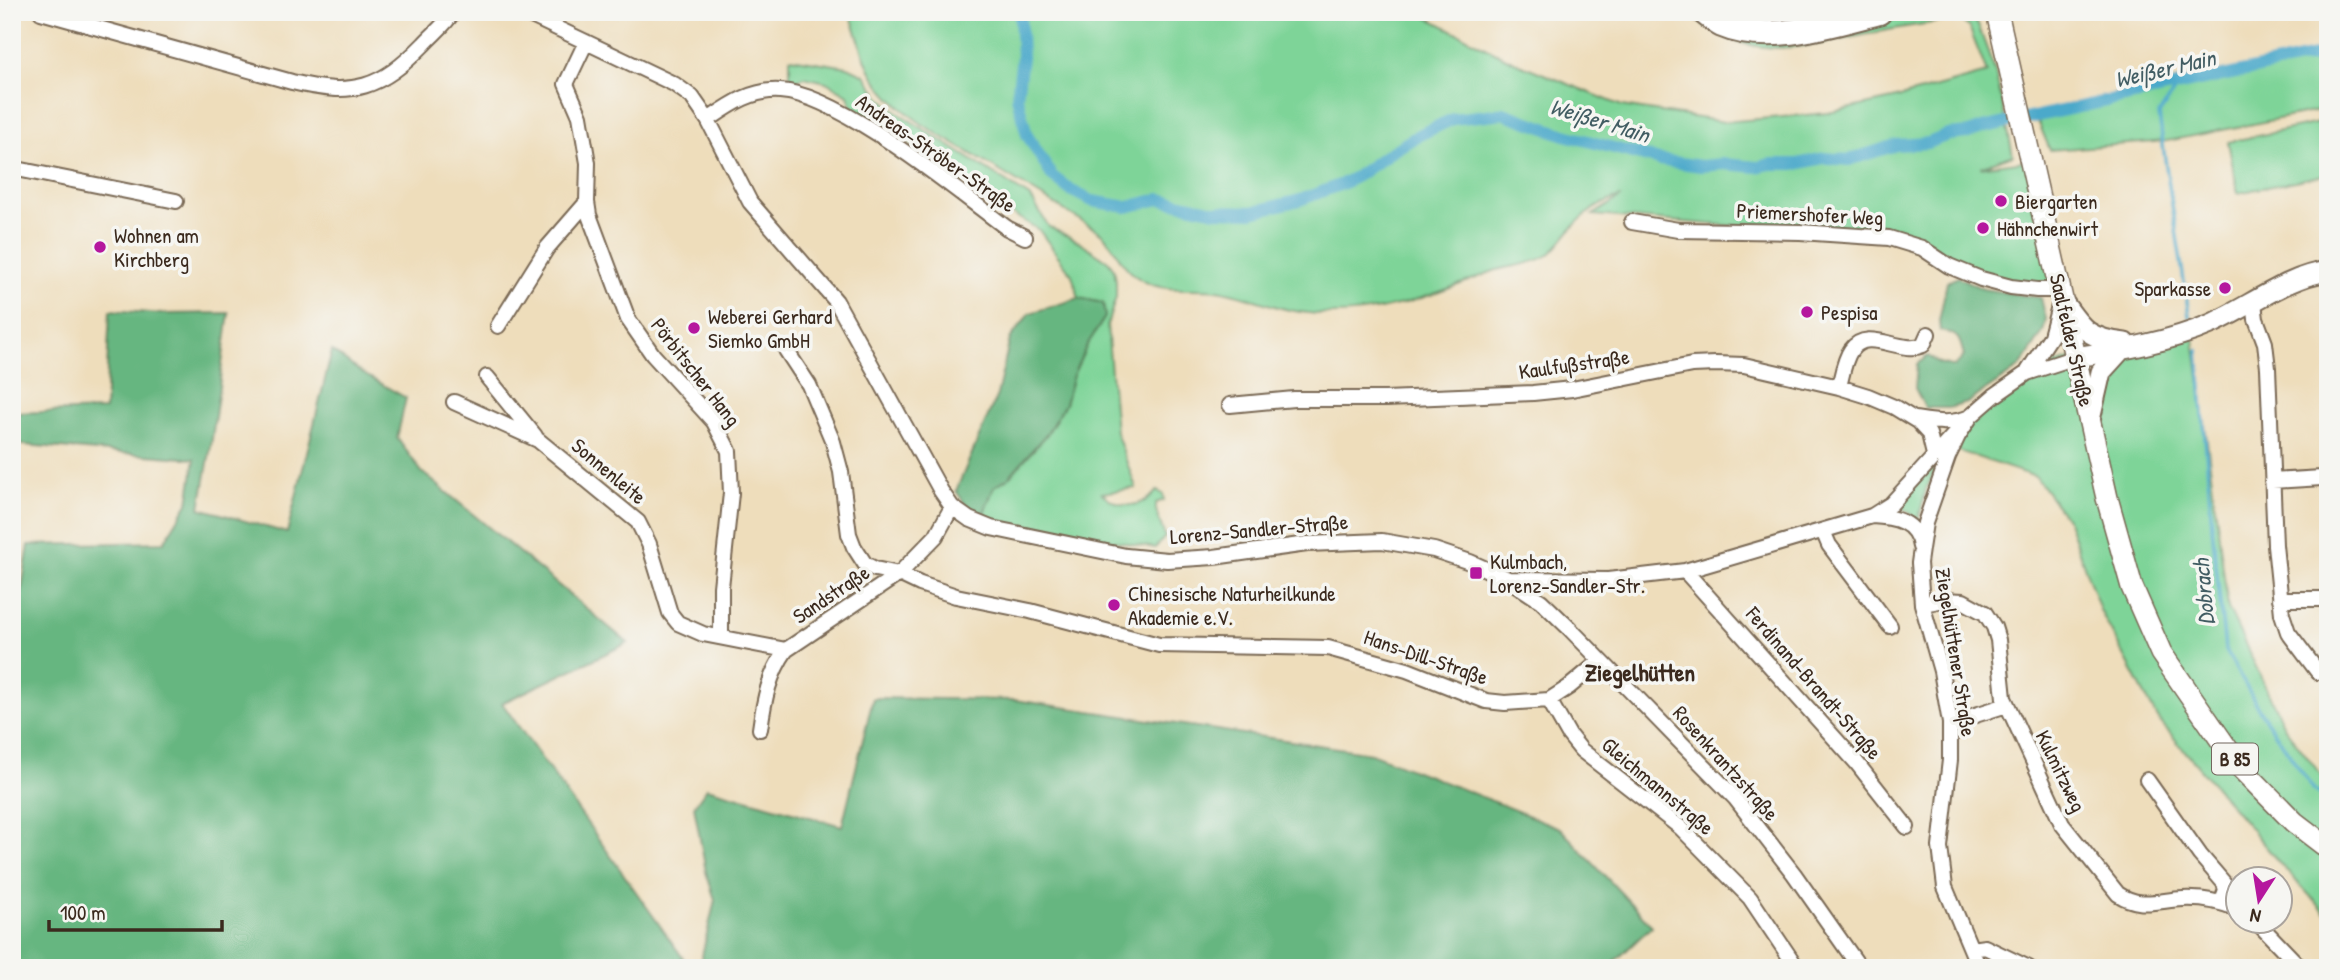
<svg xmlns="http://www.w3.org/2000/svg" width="2340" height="980" font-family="'Patrick Hand',sans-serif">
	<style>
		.green { fill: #7ed498; stroke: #5c7f5b; stroke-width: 2 }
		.forest { fill: #66b680; stroke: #50704f; stroke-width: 2 }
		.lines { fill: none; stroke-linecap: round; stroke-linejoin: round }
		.stream { stroke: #4ca9ca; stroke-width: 3.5 }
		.canal { stroke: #4ca9ca; stroke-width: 12 }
		.street-casing { stroke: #7a6955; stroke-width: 18 }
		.secondary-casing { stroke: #7a6955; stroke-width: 23 }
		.primary-casing { stroke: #7a6955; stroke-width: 24 }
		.highway-casing { stroke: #7a6955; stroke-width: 28 }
		.street { stroke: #fff; stroke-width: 14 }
		.secondary { stroke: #fff; stroke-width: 19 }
		.primary { stroke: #fff; stroke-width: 21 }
		.highway { stroke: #fff; stroke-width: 24 }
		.poi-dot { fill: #b5179e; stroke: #f6f6f2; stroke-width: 2.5 }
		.labels { text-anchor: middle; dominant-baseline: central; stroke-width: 7; stroke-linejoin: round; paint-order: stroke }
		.shield { fill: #f6f6f2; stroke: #73675e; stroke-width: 2 }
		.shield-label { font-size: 19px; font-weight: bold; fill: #3b2a1e }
		.street-label { font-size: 21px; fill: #3b2a1e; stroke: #f6f6f2 }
		.poi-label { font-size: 21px; fill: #3b2a1e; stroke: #f6f6f2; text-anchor: start }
		.water-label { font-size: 23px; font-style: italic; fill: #425d63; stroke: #f6f6f2 }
		.quarter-label { font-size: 24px; font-weight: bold; fill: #3b2a1e; stroke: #f6f6f2 }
	</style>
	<rect width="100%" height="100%" fill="#f6f6f2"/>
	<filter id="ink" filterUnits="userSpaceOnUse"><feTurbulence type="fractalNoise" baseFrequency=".0143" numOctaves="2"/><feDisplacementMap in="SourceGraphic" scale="14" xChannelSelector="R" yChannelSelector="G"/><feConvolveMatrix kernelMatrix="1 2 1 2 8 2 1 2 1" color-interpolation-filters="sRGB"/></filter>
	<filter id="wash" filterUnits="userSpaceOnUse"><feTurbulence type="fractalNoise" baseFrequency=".00686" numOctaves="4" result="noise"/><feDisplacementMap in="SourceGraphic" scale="28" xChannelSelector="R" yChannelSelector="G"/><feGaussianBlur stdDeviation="1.57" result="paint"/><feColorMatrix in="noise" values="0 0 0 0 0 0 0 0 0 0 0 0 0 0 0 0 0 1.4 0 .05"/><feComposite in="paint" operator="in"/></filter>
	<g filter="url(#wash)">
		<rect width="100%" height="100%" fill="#edb"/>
		<path class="green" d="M849,12H1417L1512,61L1622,106L1724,122L1828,113L1893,99L1987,73L1969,27L1959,19C1930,23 1902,27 1873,33C1807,47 1743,65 1688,12H1698L1716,28L1870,23L1933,12H1967L1978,25L1995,71L2013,155L1980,167L2032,160L2060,290L2015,288L1889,238L1593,215L1621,197C1603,201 1584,214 1572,228C1564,237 1557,249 1547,256C1530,266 1508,265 1491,272C1430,297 1366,322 1300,312C1271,308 1245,294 1217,290C1193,287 1165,293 1143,281C1121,268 1120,254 1105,237C1101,232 1094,228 1088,225C1053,203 1018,182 983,161C945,138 898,115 874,77C861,57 859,33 849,12Z
			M2328,56V109L2167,141L2050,150L2037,119Z
			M790,58L848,67L865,75L880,97L900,114L1031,198L1049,227L1080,242L1108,261L1114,269L1116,281V297L1107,325L1116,432L1136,488L1102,493C1119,510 1141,509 1157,491L1163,494L1164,500L1156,503V510L1165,537L1155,548L995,521L983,515L994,487L1009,477L1046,436L1065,404L1073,375L1087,345L1105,317L1103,303L1079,298L1072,275L1039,230L984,197L894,131L853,111L848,95L826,82L804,77L790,83Z
			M2328,121V174L2238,193L2228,142Z
			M2193,330L2228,608L2285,728L2328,784V915L2283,867L2157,718L2100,610L2068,521L2036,477L1953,449L1971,416L2027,373L2076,357L2091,414L2101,372L2140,345Z
			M1933,467L1935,471L1926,489L1918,521L1908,511L1897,504Z"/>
		<path class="forest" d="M1958,277L1983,289L2041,298L2046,319L2043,332L2020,367L1967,403L1949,408H1925L1915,388L1917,364L1928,356L1939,363L1955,367L1964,356C1960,339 1959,333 1940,331L1939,321L1947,282Z
			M1079,298L1103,303L1105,317L1087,345L1073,375L1065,404L1047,433L1009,477L994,487L983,515L968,508L956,491L997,395L1010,339L1030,313Z
			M110,310L163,314L229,313L211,446L200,508L287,533L332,351L362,373L406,398L397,438L422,472L628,643L502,703L690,968H12V607L19,606L29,545L164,542L188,503L195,459L12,444V413L105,410Z
			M873,698L1015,700L1371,753L1560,828L1652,926L1608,968H699L715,900L706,872L694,806L707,788L842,826Z"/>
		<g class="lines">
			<path class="stream" d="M2179,84L2159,114C2167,182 2180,249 2189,316
				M2198,350L2212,527L2225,649L2260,711L2314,790L2328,799"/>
			<path class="canal" d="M1020,12L1022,57L1017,97L1027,135L1052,176L1070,190L1092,201L1127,207L1160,199L1215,211L1252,212L1300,200L1342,184L1357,176L1388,154L1419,135L1453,119L1503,113L1565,135L1659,160L1701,166L1724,164L1757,167L1771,164H1797L1824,158L1849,160L1896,145L1928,143L1948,135L1969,133L1982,128L2328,53"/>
		</g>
	</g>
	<g filter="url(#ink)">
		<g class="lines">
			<defs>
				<path id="street" d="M41,12L292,82C354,97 380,89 424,44C433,34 446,24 453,12
					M523,12L674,84L692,97L708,120L750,202L836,301L941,491L952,507L969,519L991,528L1126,556L1167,560L1214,557L1307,544L1382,541L1434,550L1470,562L1508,579L1608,580L1685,571L1872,516L1891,504L1971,416
					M586,42L566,84L580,116L588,163L587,202L589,215L628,319L653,355L714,422L729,451L731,493L721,587V636
					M708,120C730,105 752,89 780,91C840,94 957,191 1007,228L1025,237
					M12,168L176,201
					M1632,222L1678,230L1800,232L1889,238L1922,248L1949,266L1981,279L2011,287L2037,290H2060
					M2254,302L2256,319L2265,343L2268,368L2275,545L2282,614L2288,632L2318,672
					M498,326L547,248L587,202
					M786,350L809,385L833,442L841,472L849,534L854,547L865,564L875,569L899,574L920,584L956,596L1030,611L1159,645L1328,648L1407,670L1486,701L1505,703L1549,700L1569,687L1600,661
					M2028,371L2051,336L2060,302
					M487,377L535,436
					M1839,387C1842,375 1844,360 1851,350C1868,326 1900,355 1923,345L1928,334
					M454,402L538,440L638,522L649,544L670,613L678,623L703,634L786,650
					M1230,405L1294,399H1385L1533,393L1572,389L1692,365L1716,364L1744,365L1839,387L1868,396L1894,407L1917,421L1929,434L1934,455
					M1915,419C1935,422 1951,425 1970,417
					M2272,481L2322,478L2328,474
					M1872,516C1894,517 1917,521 1920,547
					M1823,531L1829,545L1890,626
					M1685,571L1856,762L1907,827
					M1509,580L1541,601L1569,628L1735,798L1794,874L1860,968
					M2280,599H2328
					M1922,604L1945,600L1963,601L1985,613L1994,627L1998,640L2004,698L2062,824L2118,894C2140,909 2159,900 2183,899C2202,898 2221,902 2238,909
					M1549,700L1569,735L1581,750L1681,828L1750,898L1797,968
					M1950,723L2007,705
					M760,729C764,700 769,674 786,650L899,574L936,536L952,507
					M2147,780L2200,855L2224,883L2226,890L2221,903
					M2255,920L2301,968
					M1971,949L1985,947L2029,968
					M1979,968L1945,887L1940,847L1950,760V723L1941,671L1922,604L1919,563L1921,549L1925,523L1948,457L1958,436L1971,416L1994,396L2027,373L2076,357"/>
				<path id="secondary" d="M2064,303C2083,331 2090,339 2125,343
					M2076,357C2121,350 2169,342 2211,324C2249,307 2286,277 2328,271
					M2090,420L2101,372L2121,350"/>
				<path id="primary" d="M1997,12L2107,498L2132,587L2161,653L2239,766L2294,822L2328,848"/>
				<path id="highway" d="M1704,12C1709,16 1716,22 1722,25C1768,45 1832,24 1879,12"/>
			</defs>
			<use href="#street" class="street-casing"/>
			<use href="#secondary" class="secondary-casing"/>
			<use href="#primary" class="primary-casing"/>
			<use href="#highway" class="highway-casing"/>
			<use href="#street" class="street"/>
			<use href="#secondary" class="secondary"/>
			<use href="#primary" class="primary"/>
			<use href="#highway" class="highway"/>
		</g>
	</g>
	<g class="poi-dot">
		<circle cx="2001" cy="201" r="7"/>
		<circle cx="1983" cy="228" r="7"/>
		<circle cx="100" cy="247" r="7"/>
		<circle cx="2225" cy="288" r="7"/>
		<circle cx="1807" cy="312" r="7"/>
		<circle cx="694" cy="328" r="7"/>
		<rect x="1469" y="566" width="14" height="14" rx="3.5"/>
		<circle cx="1114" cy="605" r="7"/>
	</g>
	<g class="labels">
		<rect class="shield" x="2212" y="743.5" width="46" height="31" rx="5"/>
		<g class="shield-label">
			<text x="2235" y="759">B 85</text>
		</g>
		<g class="street-label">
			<text transform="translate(936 153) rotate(35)">Andreas-Ströber-Straße</text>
			<text transform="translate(1810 214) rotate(3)">Priemershofer Weg</text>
			<text transform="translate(2072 340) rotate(77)">Saalfelder Straße</text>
			<text transform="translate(1574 364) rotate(-8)">Kaulfußstraße</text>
			<text transform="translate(696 372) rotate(52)">Pörbitscher Hang</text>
			<text transform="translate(609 471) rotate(40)">Sonnenleite</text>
			<text transform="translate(1259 529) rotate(-5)">Lorenz-Sandler-Straße</text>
			<text transform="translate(831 594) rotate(-34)">Sandstraße</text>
			<text transform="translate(1956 652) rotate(81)">Ziegelhüttener Straße</text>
			<text transform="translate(1426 657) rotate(19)">Hans-Dill-Straße</text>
			<text transform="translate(1814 683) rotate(49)">Ferdinand-Brandt-Straße</text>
			<text transform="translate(1726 763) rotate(48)">Rosenkrantzstraße</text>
			<text transform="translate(2061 771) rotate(64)">Kulmitzweg</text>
			<text transform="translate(1658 786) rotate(40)">Gleichmannstraße</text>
		</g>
		<g class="poi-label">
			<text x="2015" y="201">Biergarten</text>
			<text x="1997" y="228">Hähnchenwirt</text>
			<text x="114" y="235">Wohnen am<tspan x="114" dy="24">Kirchberg</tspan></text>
			<text x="2211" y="288" text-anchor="end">Sparkasse</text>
			<text x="1821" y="312">Pespisa</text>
			<text x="708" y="316">Weberei Gerhard<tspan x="708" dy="24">Siemko GmbH</tspan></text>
			<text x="1490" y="561">Kulmbach,<tspan x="1490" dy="24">Lorenz-Sandler-Str.</tspan></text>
			<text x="1128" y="593">Chinesische Naturheilkunde<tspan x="1128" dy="24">Akademie e.V.</tspan></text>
		</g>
		<g class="water-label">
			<text transform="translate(2165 68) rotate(-13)">Weißer Main</text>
			<text transform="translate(1600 120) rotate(17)">Weißer Main</text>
			<text transform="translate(2203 592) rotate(-95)">Dobrach</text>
		</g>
		<g class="quarter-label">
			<text x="1640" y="672">Ziegelhütten</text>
		</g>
	</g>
	<rect width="2340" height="980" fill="none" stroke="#f6f6f2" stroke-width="42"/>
	<g transform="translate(2259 900) rotate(192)"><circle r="33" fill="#f6f6f2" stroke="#aba49d" stroke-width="2"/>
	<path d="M0-5L12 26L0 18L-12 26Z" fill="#b5179e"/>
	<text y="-10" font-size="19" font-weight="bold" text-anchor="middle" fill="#3b2a1e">N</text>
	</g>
	<path d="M49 920v10h173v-10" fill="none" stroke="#3b2a1e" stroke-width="3.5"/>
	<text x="60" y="920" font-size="21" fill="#3b2a1e" stroke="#f6f6f2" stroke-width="5" paint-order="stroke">100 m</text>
</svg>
